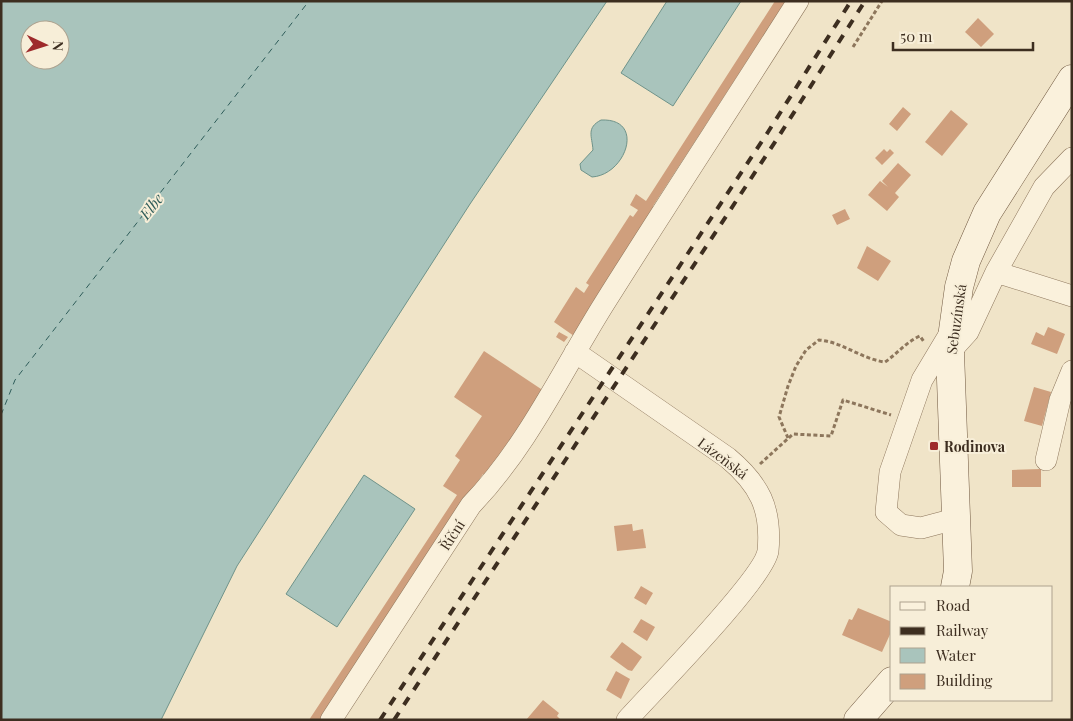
<svg xmlns="http://www.w3.org/2000/svg" width="1073" height="721" font-family="'Playfair Display',serif">
	<style>
		.water { fill: #a9c4bc; stroke: #6f938a; fill-rule: evenodd }
		.lines { fill: none; stroke-linecap: round; stroke-linejoin: round }
		.ferry { stroke: #2f5d5a; stroke-width: 1; stroke-dasharray: 6 5; stroke-linecap: butt }
		.building { fill: #cf9f7d }
		.minor-casing { stroke: #8d765c; stroke-width: 22 }
		.secondary-casing { stroke: #6f573f; stroke-width: 29 }
		.path { stroke: #8d765c; stroke-width: 3; stroke-dasharray: 4 2.5; stroke-linecap: butt }
		.minor { stroke: #faf1dc; stroke-width: 21 }
		.secondary { stroke: #faf1dc; stroke-width: 28 }
		.rail { stroke: #3d2e20; stroke-width: 4; stroke-dasharray: 9 9; stroke-linecap: butt }
		.poi-dot { fill: #9e2a2b; stroke: #f7eed8; stroke-width: 2 }
		.labels { text-anchor: middle; dominant-baseline: central; stroke-width: 4; stroke-linejoin: round; paint-order: stroke }
		.street-label { font-size: 14px; fill: #3d2e20; stroke: #f7eed8 }
		.poi-label { font-size: 14px; font-weight: bold; fill: #3d2e20; stroke: #f7eed8; text-anchor: start }
		.water-label { font-size: 15px; font-style: italic; fill: #2f5d5a; stroke: #f7eed8 }
	</style>
	<rect width="100%" height="100%" fill="#f0e4c8"/>
	<path class="water" d="M1,1H607L470,204L237,566L161,720H1ZM30,30H60V60H30Z
		M667,1H741L673,106L621,73Z
		M601,120C646,118 626,175 592,177L581,170L580,164L593,150C592,136 586,128 601,120Z
		M364,475L415,509L337,627L286,594Z"/>
	<g class="lines">
		<path class="ferry" d="M1,415L15,380L309,1"/>
	</g>
	<path class="building" d="M775,1H786L653,206L656,207L574,336L554,322L576,287L584,293L589,285L586,283L630,215L633,217L638,210L630,205L636,194L646,201Z
		M978,18L994,34L981,47L965,32Z
		M903,107L911,114L897,131L889,124Z
		M951,110L968,124L942,156L925,142Z
		M884,149L887,152L890,149L894,153L882,165L875,158Z
		M898,163L911,175L895,193L899,197L887,211L868,195L880,181L888,187L882,181Z
		M845,209L850,219L837,225L832,215Z
		M867,246L891,261L878,281L857,268Z
		M1048,327L1065,334L1057,354L1031,344L1036,332L1044,336Z
		M559,332L568,337L564,342L556,337Z
		M484,351L544,391L487,477L483,474L321,720H309L457,495L443,486L460,460L455,456L482,416L454,397Z
		M1034,387L1051,392L1042,426L1024,421Z
		M1041,469V487H1012V470Z
		M632,524L633,531L643,529L646,548L617,551L614,526Z
		M641,586L653,593L646,605L634,598Z
		M858,608L892,622V630L882,652L842,635L849,619L852,620Z
		M641,619L655,627L647,641L633,632Z
		M622,642L642,657L632,671L628,670L610,657Z
		M616,671L630,679L621,699L606,690Z
		M543,700L559,713L557,716L561,720H526Z"/>
	<g class="lines">
		<defs>
			<path id="minor" d="M996,272L1072,296
				M952,330L922,380L890,472L886,512L901,525L921,528L955,519
				M575,352L728,458C759,484 772,508 768,551C764,579 652,692 627,720
				M950,352L968,332L996,272L1044,187L1072,158
				M1046,460L1060,400L1072,371
				M331,720L471,505C527,447 562,371 604,304C668,202 734,102 798,1"/>
			<path id="secondary" d="M955,587L958,571L950,352L959,287L966,261L987,213L1072,79
				M858,720L892,681"/>
		</defs>
		<use href="#minor" class="minor-casing"/>
		<use href="#secondary" class="secondary-casing"/>
		<path class="path" d="M853,47L882,1
			M788,438L779,417L788,386L796,366L806,350L819,340C843,342 861,359 885,362C897,354 906,342 920,336L924,342
			M760,464L793,434L831,436L843,400L891,415"/>
		<use href="#minor" class="minor"/>
		<use href="#secondary" class="secondary"/>
		<path class="rail" d="M380,720L768,132L851,1
			M394,720L777,139L865,1"/>
	</g>
	<rect class="poi-dot" x="929" y="441" width="10" height="10" rx="2.5"/>
	<g class="labels">
		<g class="street-label">
			<text transform="translate(956 319) rotate(-82)">Sebuzínská</text>
			<text transform="translate(723 458) rotate(37)">Lázeňská</text>
			<text transform="translate(452 535) rotate(-57)">Říční</text>
		</g>
		<g class="poi-label">
			<text x="944" y="446">Rodinova</text>
		</g>
		<g class="water-label">
			<text transform="translate(151 206) rotate(-52)">Elbe</text>
		</g>
	</g>
	<rect width="1073" height="721" fill="none" stroke="#3d2e20" stroke-width="5"/>
	<rect x="890" y="586" width="162" height="115" fill="#f7eed8" stroke="#ada18e"/>
	<rect x="900" y="602" width="25" height="8" fill="#faf1dc" stroke="#ada18e"/>
	<text x="936" y="611" font-size="15" fill="#3d2e20">Road</text>
	<rect x="900" y="627" width="25" height="8" fill="#3d2e20" stroke="#ada18e"/>
	<text x="936" y="636" font-size="15" fill="#3d2e20">Railway</text>
	<rect x="900" y="648" width="25" height="15" fill="#a9c4bc" stroke="#ada18e"/>
	<text x="936" y="661" font-size="15" fill="#3d2e20">Water</text>
	<rect x="900" y="674" width="25" height="15" fill="#cf9f7d" stroke="#ada18e"/>
	<text x="936" y="686" font-size="15" fill="#3d2e20">Building</text>
	<g transform="translate(45 45) rotate(94)"><circle r="24" fill="#f7eed8" stroke="#ada18e"/>
	<path d="M0-4L9 19L0 12L-9 19Z" fill="#9e2a2b"/>
	<text y="-8" font-size="14" font-weight="bold" text-anchor="middle" fill="#3d2e20">N</text>
	</g>
	<path d="M893 42v8h140v-8" fill="none" stroke="#3d2e20" stroke-width="2.5"/>
	<text x="900" y="42" font-size="15" fill="#3d2e20" stroke="#f7eed8" stroke-width="4" paint-order="stroke">50 m</text>
</svg>
